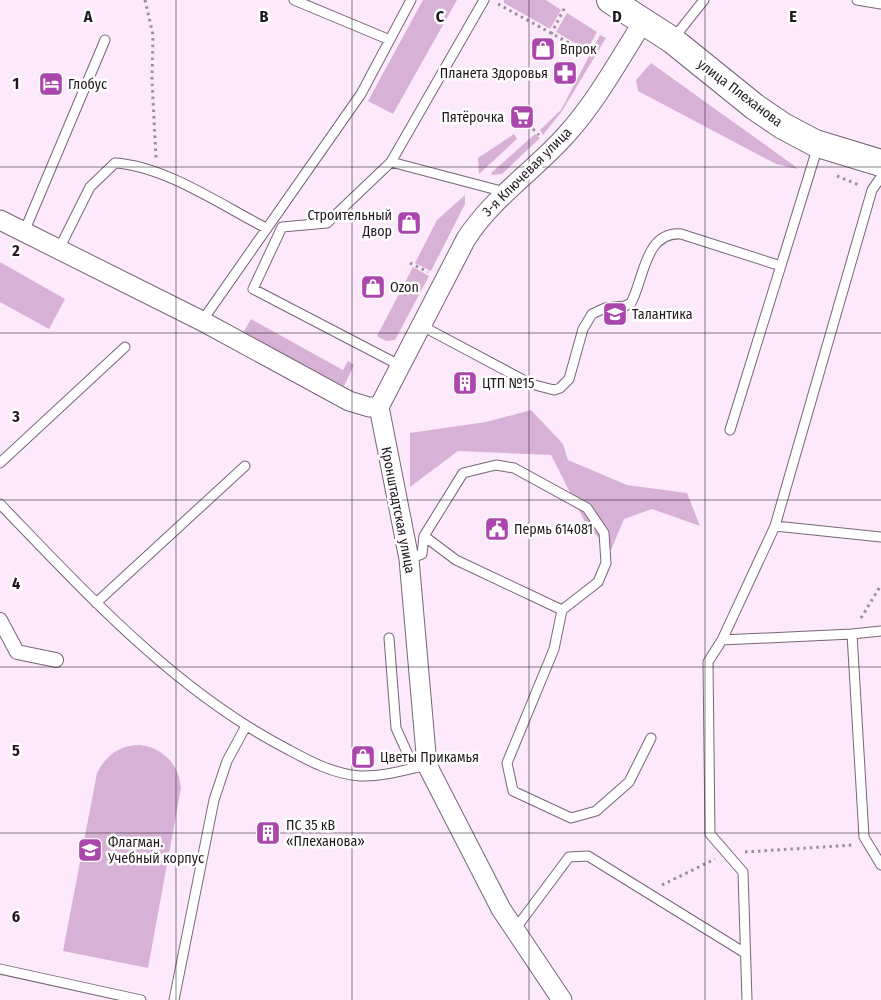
<svg xmlns="http://www.w3.org/2000/svg" width="881" height="1000" font-family="'Fira Sans Condensed',sans-serif">
	<style>
		.green { fill: #d7b2d6 }
		.lines { fill: none; stroke-linecap: round; stroke-linejoin: round }
		.service-casing { stroke: #796578; stroke-width: 11 }
		.pedestrian-casing { stroke: #796578; stroke-width: 16 }
		.minor-casing { stroke: #796578; stroke-width: 21 }
		.secondary-casing { stroke: #796578; stroke-width: 28 }
		.path { stroke: #9b8d9b; stroke-width: 3; stroke-dasharray: 2.5 4; stroke-linecap: butt }
		.service { stroke: #fff; stroke-width: 9 }
		.pedestrian { stroke: #fff; stroke-width: 14 }
		.minor { stroke: #fff; stroke-width: 19 }
		.secondary { stroke: #fff; stroke-width: 26 }
		.grid { fill: none; stroke: #211920; stroke-width: 1; stroke-opacity: 0.55 }
		.labels { text-anchor: middle; dominant-baseline: central; stroke-width: 5; stroke-linejoin: round; paint-order: stroke }
		.poi-label { font-size: 14px; fill: #211920; stroke: #fefefe; text-anchor: start }
		.street-label { font-size: 14px; fill: #211920; stroke: #fefefe }
		.grid-label { font-size: 16px; text-anchor: middle; font-weight: bold; fill: #211920; stroke: #fefefe; stroke-width: 5; stroke-linejoin: round; paint-order: stroke }
	</style>
	<rect width="100%" height="100%" fill="#fceafc"/>
	<path class="green" d="M423,0H457L393,114L368,101Z
		M504,0H546L561,10L550,29L504,3Z
		M567,13L597,32L587,50L556,32Z
		M600,35L606,38L562,111L543,135L540,130L561,110Z
		M651,63L796,167L797,169L776,164L638,91L636,80Z
		M514,134L517,139L479,174L478,158Z
		M535,134L540,138L502,174L492,175L491,173Z
		M465,195V204L431,271L415,263L437,220Z
		M0,262L65,299L49,329L0,302Z
		M413,267L429,276L395,340L386,341L377,336Z
		M251,319L343,370L348,361L354,365L344,386L243,333Z
		M531,410L563,444L568,460L627,485L687,493L700,526L652,509L624,519L611,550L587,526L551,455L458,451L410,487V433L486,422Z
		M140,745C164,748 179,765 181,788L148,968L63,951L97,773C106,755 120,745 140,745Z"/>
	<g class="lines">
		<defs>
			<path id="service" d="M294,0L390,40
				M484,0L391,162L505,192
				M857,0L881,4
				M673,39L704,0
				M391,162L327,223L282,227L253,289L401,366
				M24,232L105,40
				M59,249L90,187L115,163C165,166 221,205 266,228
				M202,321L361,94L411,0
				M422,326L531,384L554,390L560,388L569,379L583,329L592,314L605,308L625,306L631,303C644,279 645,231 681,234L781,266
				M730,430L818,146
				M0,463L125,347
				M0,504C87,594 176,692 289,750C311,762 334,774 360,776C382,777 405,770 427,765
				M775,526L881,537
				M424,536L463,473L496,465L514,468L587,508L604,533L606,563L598,582L562,610
				M409,559L422,554L424,536L456,560L562,610L554,649L507,763L513,791L571,818L596,811L629,782L651,738
				M96,603L245,466
				M852,634L881,631
				M389,638L396,728L414,768
				M722,640L852,634L864,837L881,865
				M516,928L569,857L588,856L745,953
				M0,969L141,1000
				M174,1000L214,800L227,761L246,726
				M747,1000L743,872L710,834L708,662L722,640L775,526L872,190L881,177"/>
			<path id="pedestrian" d="M0,620L17,652L56,660"/>
			<path id="minor" d="M0,220L202,321L349,401L369,407H379
				M379,407L409,559L427,765L501,909L562,1000
				M379,407L466,239C493,197 534,171 566,135C596,102 619,60 643,22"/>
			<path id="secondary" d="M610,0L672,40L755,107L783,126L815,143L881,163"/>
		</defs>
		<use href="#service" class="service-casing"/>
		<use href="#pedestrian" class="pedestrian-casing"/>
		<use href="#minor" class="minor-casing"/>
		<use href="#secondary" class="secondary-casing"/>
		<path class="path" d="M145,0L153,35L152,80L156,158
			M498,4L589,54
			M551,34L565,7
			M533,129L539,135
			M837,176L859,185
			M410,263L428,272
			M861,618L881,585
			M745,852L853,845
			M662,885L715,859"/>
		<use href="#service" class="service"/>
		<use href="#pedestrian" class="pedestrian"/>
		<use href="#minor" class="minor"/>
		<use href="#secondary" class="secondary"/>
	</g>
	<path class="grid" d="M176,0V1000M352,0V1000M529,0V1000M705,0V1000M0,167H881M0,333H881M0,500H881M0,667H881M0,833H881"/>
	<defs>
		<symbol id="shop-square" viewBox="-11 -11 22 22"><rect x="-9" y="-9" width="18" height="18" rx="4" fill="#aa46ac" stroke="#fefefe"/><path d="M-5-2.5h2.3a2.7 3.5 0 0 1 5.4 0H5L5.5 6h-11ZM-1.5-2.5h3a1.5 2.3 0 0 0-3 0Z" fill="#fff"/></symbol>
		<symbol id="pharmacy-square" viewBox="-11 -11 22 22"><rect x="-9" y="-9" width="18" height="18" rx="4" fill="#aa46ac" stroke="#fefefe"/><path d="M-2-6h4v4h4v4h-4v4h-4v-4h-4v-4h4Z" fill="#fff"/></symbol>
		<symbol id="hotel-square" viewBox="-11 -11 22 22"><rect x="-9" y="-9" width="18" height="18" rx="4" fill="#aa46ac" stroke="#fefefe"/><path d="M-6-4.5h1.5V1H6V5H4.5V3h-9V5H-6ZM-4 0a1.8 1.8 0 1 1 3.6 0ZM.5 0V-2.5h3Q6-2.5 6 0Z" fill="#fff"/></symbol>
		<symbol id="supermarket-square" viewBox="-11 -11 22 22"><rect x="-9" y="-9" width="18" height="18" rx="4" fill="#aa46ac" stroke="#fefefe"/><path d="M-6-5.5h2.5l.6 2H6L4.5 2H-2.5L-4.4-4H-6ZM-1.5 3.2a1.3 1.3 0 1 0 .1 0ZM3 3.2a1.3 1.3 0 1 0 .1 0Z" fill="#fff"/></symbol>
		<symbol id="school-square" viewBox="-11 -11 22 22"><rect x="-9" y="-9" width="18" height="18" rx="4" fill="#aa46ac" stroke="#fefefe"/><path d="M0-5L7-2L0 1L-7-2ZM-4 1L0 2.5L4 1V4Q0 6-4 4Z" fill="#fff"/></symbol>
		<symbol id="building-square" viewBox="-11 -11 22 22"><rect x="-9" y="-9" width="18" height="18" rx="4" fill="#aa46ac" stroke="#fefefe"/><path d="M-4-6H4V6H1V3H-1V6H-4ZM-2.5-4.3h1.7v1.8h-1.7ZM.8-4.3h1.7v1.8H.8ZM-2.5-1h1.7V.8h-1.7ZM.8-1h1.7V.8H.8Z" fill="#fff"/></symbol>
		<symbol id="civic-square" viewBox="-11 -11 22 22"><rect x="-9" y="-9" width="18" height="18" rx="4" fill="#aa46ac" stroke="#fefefe"/><path d="M-.6-6.5H3V-4.5H.6V-3L4-1V1h2V6H-6V1h2V-1L-.6-3ZM-1.2 2.5V6h2.4V2.5Z" fill="#fff"/></symbol>
	</defs>
	<g fill-rule="evenodd">
		<use href="#shop-square" x="529" y="35" width="28" height="28"/>
		<use href="#pharmacy-square" x="551" y="59" width="28" height="28"/>
		<use href="#hotel-square" x="37" y="70" width="28" height="28"/>
		<use href="#supermarket-square" x="508" y="103" width="28" height="28"/>
		<use href="#shop-square" x="395" y="209" width="28" height="28"/>
		<use href="#shop-square" x="359" y="273" width="28" height="28"/>
		<use href="#school-square" x="601" y="300" width="28" height="28"/>
		<use href="#building-square" x="451" y="369" width="28" height="28"/>
		<use href="#civic-square" x="483" y="515" width="28" height="28"/>
		<use href="#shop-square" x="349" y="743" width="28" height="28"/>
		<use href="#building-square" x="254" y="819" width="28" height="28"/>
		<use href="#school-square" x="76" y="836" width="28" height="28"/>
	</g>
	<g class="labels">
		<g class="poi-label">
			<text x="560" y="49">Впрок</text>
			<text x="548" y="73" text-anchor="end">Планета Здоровья</text>
			<text x="68" y="84">Глобус</text>
			<text x="504" y="117" text-anchor="end">Пятёрочка</text>
			<text x="392" y="215" text-anchor="end">Строительный<tspan x="392" dy="16">Двор</tspan></text>
			<text x="390" y="287">Ozon</text>
			<text x="632" y="314">Талантика</text>
			<text x="482" y="383">ЦТП №15</text>
			<text x="514" y="529">Пермь 614081</text>
			<text x="380" y="757">Цветы Прикамья</text>
			<text x="286" y="825">ПС 35 кВ<tspan x="286" dy="16">«Плеханова»</tspan></text>
			<text x="108" y="842">Флагман.<tspan x="108" dy="16">Учебный корпус</tspan></text>
		</g>
		<g class="street-label">
			<text transform="translate(740 93) rotate(37)">улица Плеханова</text>
			<text transform="translate(527 172) rotate(-45)">3-я Ключевая улица</text>
			<text transform="translate(398 510) rotate(79)">Кронштадтская улица</text>
		</g>
	</g>
	<g class="grid-label">
		<text x="88" y="22">A</text>
		<text x="264" y="22">B</text>
		<text x="440" y="22">C</text>
		<text x="617" y="22">D</text>
		<text x="793" y="22">E</text>
		<text x="16" y="89">1</text>
		<text x="16" y="256">2</text>
		<text x="16" y="422">3</text>
		<text x="16" y="589">4</text>
		<text x="16" y="756">5</text>
		<text x="16" y="922">6</text>
	</g>
</svg>
